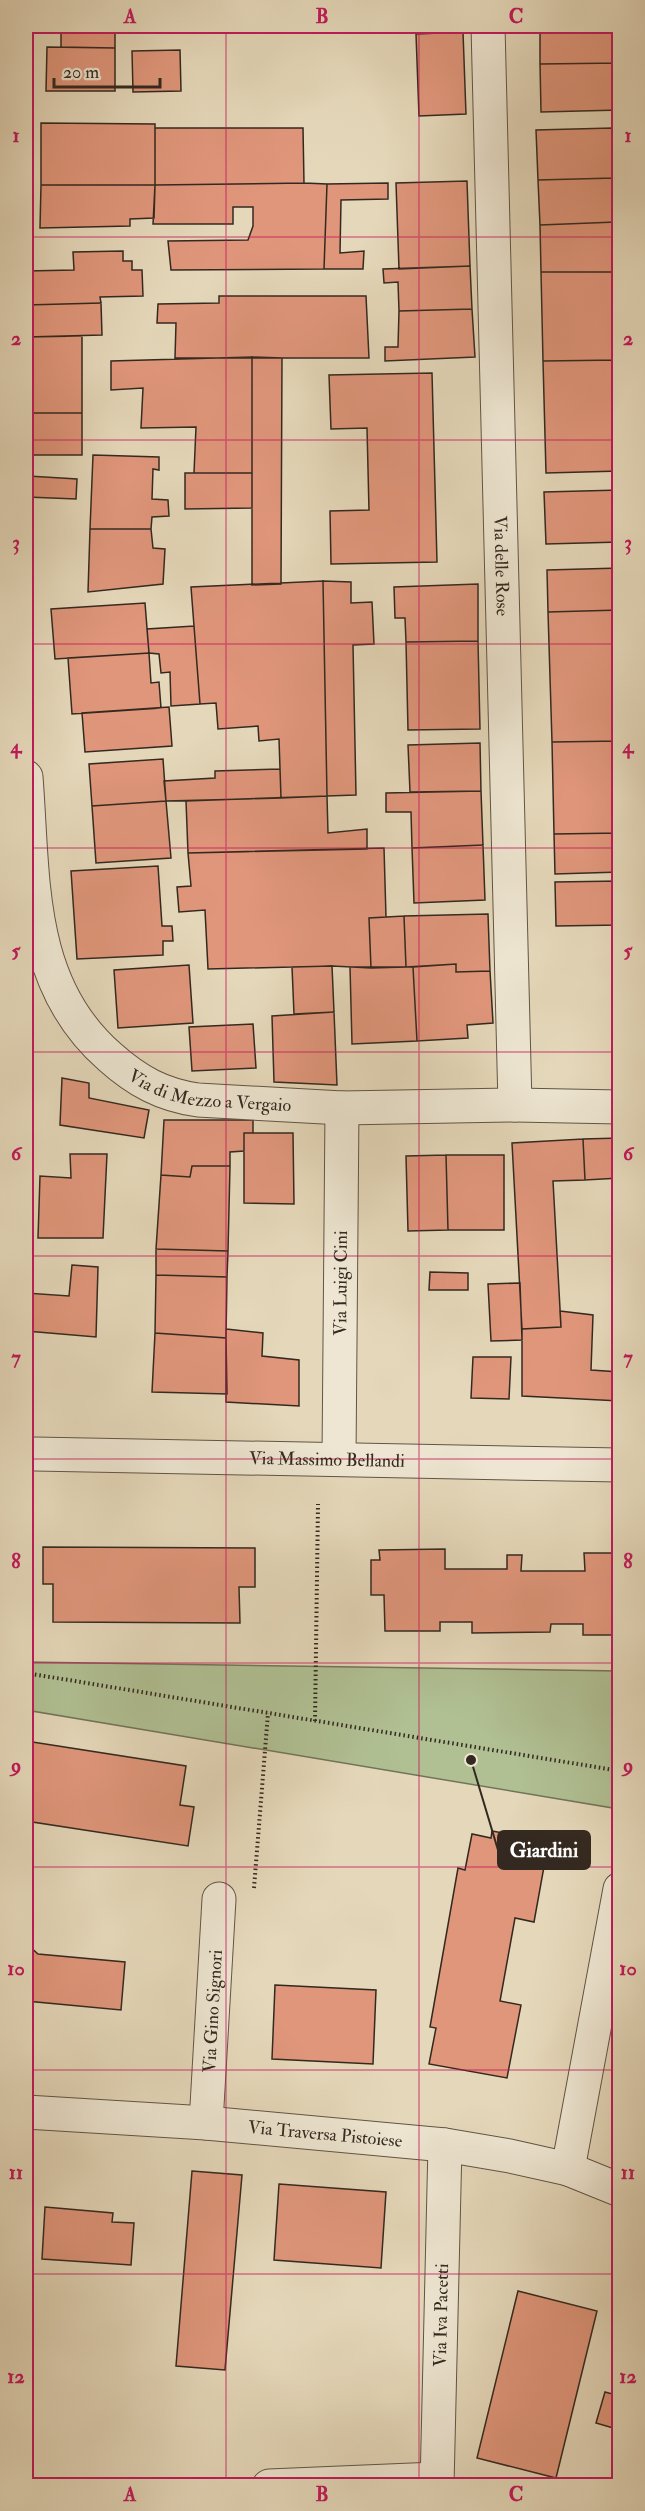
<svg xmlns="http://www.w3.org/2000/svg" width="645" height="2511" font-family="'IM FELL Double Pica',serif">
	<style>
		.green { fill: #b0c093; stroke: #72745a; stroke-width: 1.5 }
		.building { fill: #e0967b; stroke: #332920; stroke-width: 1.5 }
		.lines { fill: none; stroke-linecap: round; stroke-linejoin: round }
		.street-casing { stroke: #605546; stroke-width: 35 }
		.path { stroke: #332920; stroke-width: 4; stroke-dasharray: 1.5 3; stroke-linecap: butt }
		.street { stroke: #eee6d2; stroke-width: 33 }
		.grid { fill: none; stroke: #c2185b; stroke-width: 1.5; stroke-opacity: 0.55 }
		.labels { text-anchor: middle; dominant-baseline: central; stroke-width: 6; stroke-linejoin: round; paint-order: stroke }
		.street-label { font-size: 18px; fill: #332920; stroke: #eee6d2 }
		.leader { fill: none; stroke: #332920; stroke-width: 2 }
		.callout-dot { fill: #332920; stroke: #eee6d2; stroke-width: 2 }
		.callout { fill: #332920; stroke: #332920; stroke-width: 2 }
		.callout-label { font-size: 20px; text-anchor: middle; font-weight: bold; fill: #fff }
		.neatline { fill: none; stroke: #c2185b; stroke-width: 2 }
		.grid-label { font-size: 20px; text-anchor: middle; font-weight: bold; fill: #c2185b }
	</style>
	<rect width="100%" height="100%" fill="#e5d8ba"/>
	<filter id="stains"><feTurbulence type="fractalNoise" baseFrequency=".00333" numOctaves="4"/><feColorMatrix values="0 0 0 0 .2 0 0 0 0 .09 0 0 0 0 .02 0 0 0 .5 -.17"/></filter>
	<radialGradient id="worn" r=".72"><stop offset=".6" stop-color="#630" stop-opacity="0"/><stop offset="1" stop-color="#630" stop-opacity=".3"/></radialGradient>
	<path class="green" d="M26,1662L619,1671V1809L26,1710Z"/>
	<path class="building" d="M61,26H115V48L61,47Z
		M540,26H620V63L540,64Z
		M463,32L466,114L419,116L416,34Z
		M47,47L115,48V91H46Z
		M180,50L181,91L133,92L132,51Z
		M620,63V110L541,112L540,64Z
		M41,123L155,124V185H41Z
		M155,128H303L304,183L155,185Z
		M612,128L614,178L538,180L536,130Z
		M614,178L616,222L540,225L538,180Z
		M467,181L470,266L399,269L396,183Z
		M304,183L327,184L324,269L171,270L168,241L248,240L253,226V207H233V224H153L155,185Z
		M388,183V199L341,200L340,253L364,251L363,269H324L327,184Z
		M41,185H155L154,218L130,219V226L40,228Z
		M616,222L617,272H541L540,225Z
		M123,251V261H132V270H142L143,296L100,297L101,303L26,305V271L74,270L73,252Z
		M470,266L472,309L399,311L398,282L384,283L383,269Z
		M541,272H617L618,360L543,361Z
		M219,296H366L369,358H175L176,323H157L158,304L219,303Z
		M101,303L102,335L26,337V305Z
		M472,309L475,357L385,361V347H398L399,311Z
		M82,336V413H26V337Z
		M252,357L282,358L281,584L252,585Z
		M252,357V473H194L196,427L141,428L143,388L111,390V361Z
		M618,360L620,471L546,473L543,361Z
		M432,373L437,562L331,564L330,511L369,510L367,428L331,429L329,375Z
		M26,413H82V455H26Z
		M93,455L159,457V470L153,469L152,499L168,500L169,516L152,517L151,529H90Z
		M185,473H252V508L185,509Z
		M28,476L77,479L76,499L27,497Z
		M620,490V542L546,544L544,492Z
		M90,529H151L153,548L165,549L163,584L88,592Z
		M620,568V610L548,612L547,570Z
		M323,581L327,796L281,798L279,739L259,741L258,726L218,729L216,703L200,704L191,587Z
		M323,581L351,582V603L372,602L374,644L353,645L356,795L327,796Z
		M478,584V641L406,642L405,618H395L394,587Z
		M145,603L149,653L55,659L51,609Z
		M620,610V741L552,742L548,612Z
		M194,626L200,704L171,706L170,672L161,673L159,654L149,653L147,629Z
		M478,641L480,729L408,730L406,642Z
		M149,653L151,683L159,682L161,708L72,714L68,658Z
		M169,707L172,746L85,752L82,713Z
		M620,741V833L554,834L552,742Z
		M480,743L481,791L410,792L408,745Z
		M163,759L166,801L92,806L89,764Z
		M280,769L281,798L166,801L164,781L215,778V771Z
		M481,791L483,845L412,848L411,812H386V793Z
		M327,796L328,833L367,829V849L188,853L186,801Z
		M166,801L171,858L96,863L92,806Z
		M620,833V872L555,874L554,834Z
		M483,845L485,900L414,903L412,848Z
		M384,848L386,917L369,918L371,968L332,966L208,969L205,910L179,912L177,887L191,886L188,853Z
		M158,866L162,926H172L173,941H163V955L77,959L71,871Z
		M620,881V925L556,926L555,882Z
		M488,914L490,971L456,972V964L406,967L404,916Z
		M404,916L406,967L371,968L369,918Z
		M456,964V972L490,971L493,1023L467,1025L468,1038L417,1041L413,967Z
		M189,965L193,1023L118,1028L114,970Z
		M332,966L334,1012L294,1014L292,967Z
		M350,967H413L417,1041L352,1044Z
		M334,1012L337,1085L274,1082L272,1016Z
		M253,1024L256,1068L192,1071L189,1027Z
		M62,1078L89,1083V1098L149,1110L144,1138L60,1125Z
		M164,1120H253V1133H244V1151L230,1152V1166H192L190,1177L161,1175Z
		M244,1133H293L294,1204L244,1203Z
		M620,1138V1178L585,1180L583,1139Z
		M583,1139L585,1180L553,1181L561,1327L522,1329L512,1143Z
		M70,1154H107L103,1238H38L40,1176L71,1178Z
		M446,1155H504V1230H448Z
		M446,1155L448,1230L408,1231L406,1156Z
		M192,1166H230L228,1251L156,1249L161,1175L190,1177Z
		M156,1249L228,1251L227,1277L156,1275Z
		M72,1265L98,1267L96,1337L26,1331V1293L69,1296Z
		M430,1272L468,1273V1290H429Z
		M156,1275L227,1277L226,1338L155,1333Z
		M520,1283L522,1340L491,1341L488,1284Z
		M560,1311L593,1315L591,1370L620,1372V1401L522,1396V1329L561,1327Z
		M226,1329L263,1333L262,1356L299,1360V1406L226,1402Z
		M155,1333L226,1338L227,1394L152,1392Z
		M473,1357H511L509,1399L471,1398Z
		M43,1547L255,1548V1587H239L240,1623L53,1622V1584H43Z
		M445,1549V1569H507V1555H522L521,1571H585L584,1553H620V1635H583V1624H551L550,1632L472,1633V1622H440V1631H385L384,1595H371V1560H380L379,1550Z
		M26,1741L186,1766L180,1805L194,1807L188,1846L26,1821Z
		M492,1831L532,1838L531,1846L547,1850L534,1922L515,1918L500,2001L521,2005L507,2078L429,2064L436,2028L430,2027L458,1868L465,1870L472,1834L491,1838Z
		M26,1943L38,1954L125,1962L121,2010L26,2001Z
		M275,1985L376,1990L373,2064L272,2059Z
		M192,2171L242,2175L225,2370L176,2366Z
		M279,2184L386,2192L381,2268L274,2260Z
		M45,2207L113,2213L112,2222L134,2223L131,2265L42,2259Z
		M518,2291L597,2311L556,2478L477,2458Z
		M605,2392L620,2396V2430L596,2423Z"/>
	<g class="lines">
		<defs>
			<g id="street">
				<path id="s1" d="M488,26L515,1105"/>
				<path id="s2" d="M26,777C34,878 26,984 110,1057C137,1081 162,1095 198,1100L342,1108L515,1105L620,1107"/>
				<path id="s3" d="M35,1454L620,1465"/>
				<path id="s4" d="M339,1459L342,1108"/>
				<path id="s5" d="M26,2112L206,2123L445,2145L510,2156L568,2169L620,2190"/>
				<path id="s6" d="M206,2123L219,1899"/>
				<path d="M568,2169L620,1889"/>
				<path d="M269,2486L436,2479"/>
				<path id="s7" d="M437,2486L445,2145"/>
			</g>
		</defs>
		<use href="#street" class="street-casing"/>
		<path class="path" d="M26,1673L620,1771
			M315,1721L318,1504
			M254,1888L268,1713"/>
		<use href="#street" class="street"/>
	</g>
	<path class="grid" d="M226,26V2486M419,26V2486M26,237H620M26,440H620M26,644H620M26,848H620M26,1052H620M26,1256H620M26,1459H620M26,1663H620M26,1867H620M26,2070H620M26,2274H620"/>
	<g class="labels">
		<g class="street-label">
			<text stroke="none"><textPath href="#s1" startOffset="540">Via delle Rose</textPath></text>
			<text stroke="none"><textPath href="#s2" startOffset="411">Via di Mezzo a Vergaio</textPath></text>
			<text stroke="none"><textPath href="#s4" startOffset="176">Via Luigi Cini</textPath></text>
			<text stroke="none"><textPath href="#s3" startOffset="292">Via Massimo Bellandi</textPath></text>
			<text stroke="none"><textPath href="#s6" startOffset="112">Via Gino Signori</textPath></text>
			<text stroke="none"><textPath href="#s5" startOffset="300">Via Traversa Pistoiese</textPath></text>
			<text stroke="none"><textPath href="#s7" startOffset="171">Via Iva Pacetti</textPath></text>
		</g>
	</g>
	<path class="leader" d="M471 1760L498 1850"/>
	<circle class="callout-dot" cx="471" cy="1760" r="6"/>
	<rect class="callout" x="498" y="1831" width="92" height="38" rx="6"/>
	<g class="callout-label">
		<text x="544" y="1857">Giardini</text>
	</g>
	<rect width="645" height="2511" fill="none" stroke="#e5d8ba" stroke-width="66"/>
	<path d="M54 78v9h106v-9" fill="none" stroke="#332920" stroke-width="3"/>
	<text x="63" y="78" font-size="18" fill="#332920" stroke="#eee6d2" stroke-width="4.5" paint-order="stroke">20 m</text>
	<rect x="33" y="33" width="579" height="2445" class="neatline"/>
	<g class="grid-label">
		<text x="130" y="23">A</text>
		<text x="322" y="23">B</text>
		<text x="516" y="23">C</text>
		<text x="16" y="142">1</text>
		<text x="628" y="142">1</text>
		<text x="16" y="345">2</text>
		<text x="628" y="345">2</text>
		<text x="16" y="549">3</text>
		<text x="628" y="549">3</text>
		<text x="16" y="753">4</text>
		<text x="628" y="753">4</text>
		<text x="16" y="957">5</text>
		<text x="628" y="957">5</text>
		<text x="16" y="1160">6</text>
		<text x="628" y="1160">6</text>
		<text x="16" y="1364">7</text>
		<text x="628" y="1364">7</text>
		<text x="16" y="1568">8</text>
		<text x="628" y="1568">8</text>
		<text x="16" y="1772">9</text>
		<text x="628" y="1772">9</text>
		<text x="16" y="1975">10</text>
		<text x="628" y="1975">10</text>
		<text x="16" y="2179">11</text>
		<text x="628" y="2179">11</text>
		<text x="16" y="2383">12</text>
		<text x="628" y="2383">12</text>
		<text x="130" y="2501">A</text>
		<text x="322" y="2501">B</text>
		<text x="516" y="2501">C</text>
	</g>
	<rect width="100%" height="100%" filter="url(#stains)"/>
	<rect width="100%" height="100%" fill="url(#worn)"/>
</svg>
